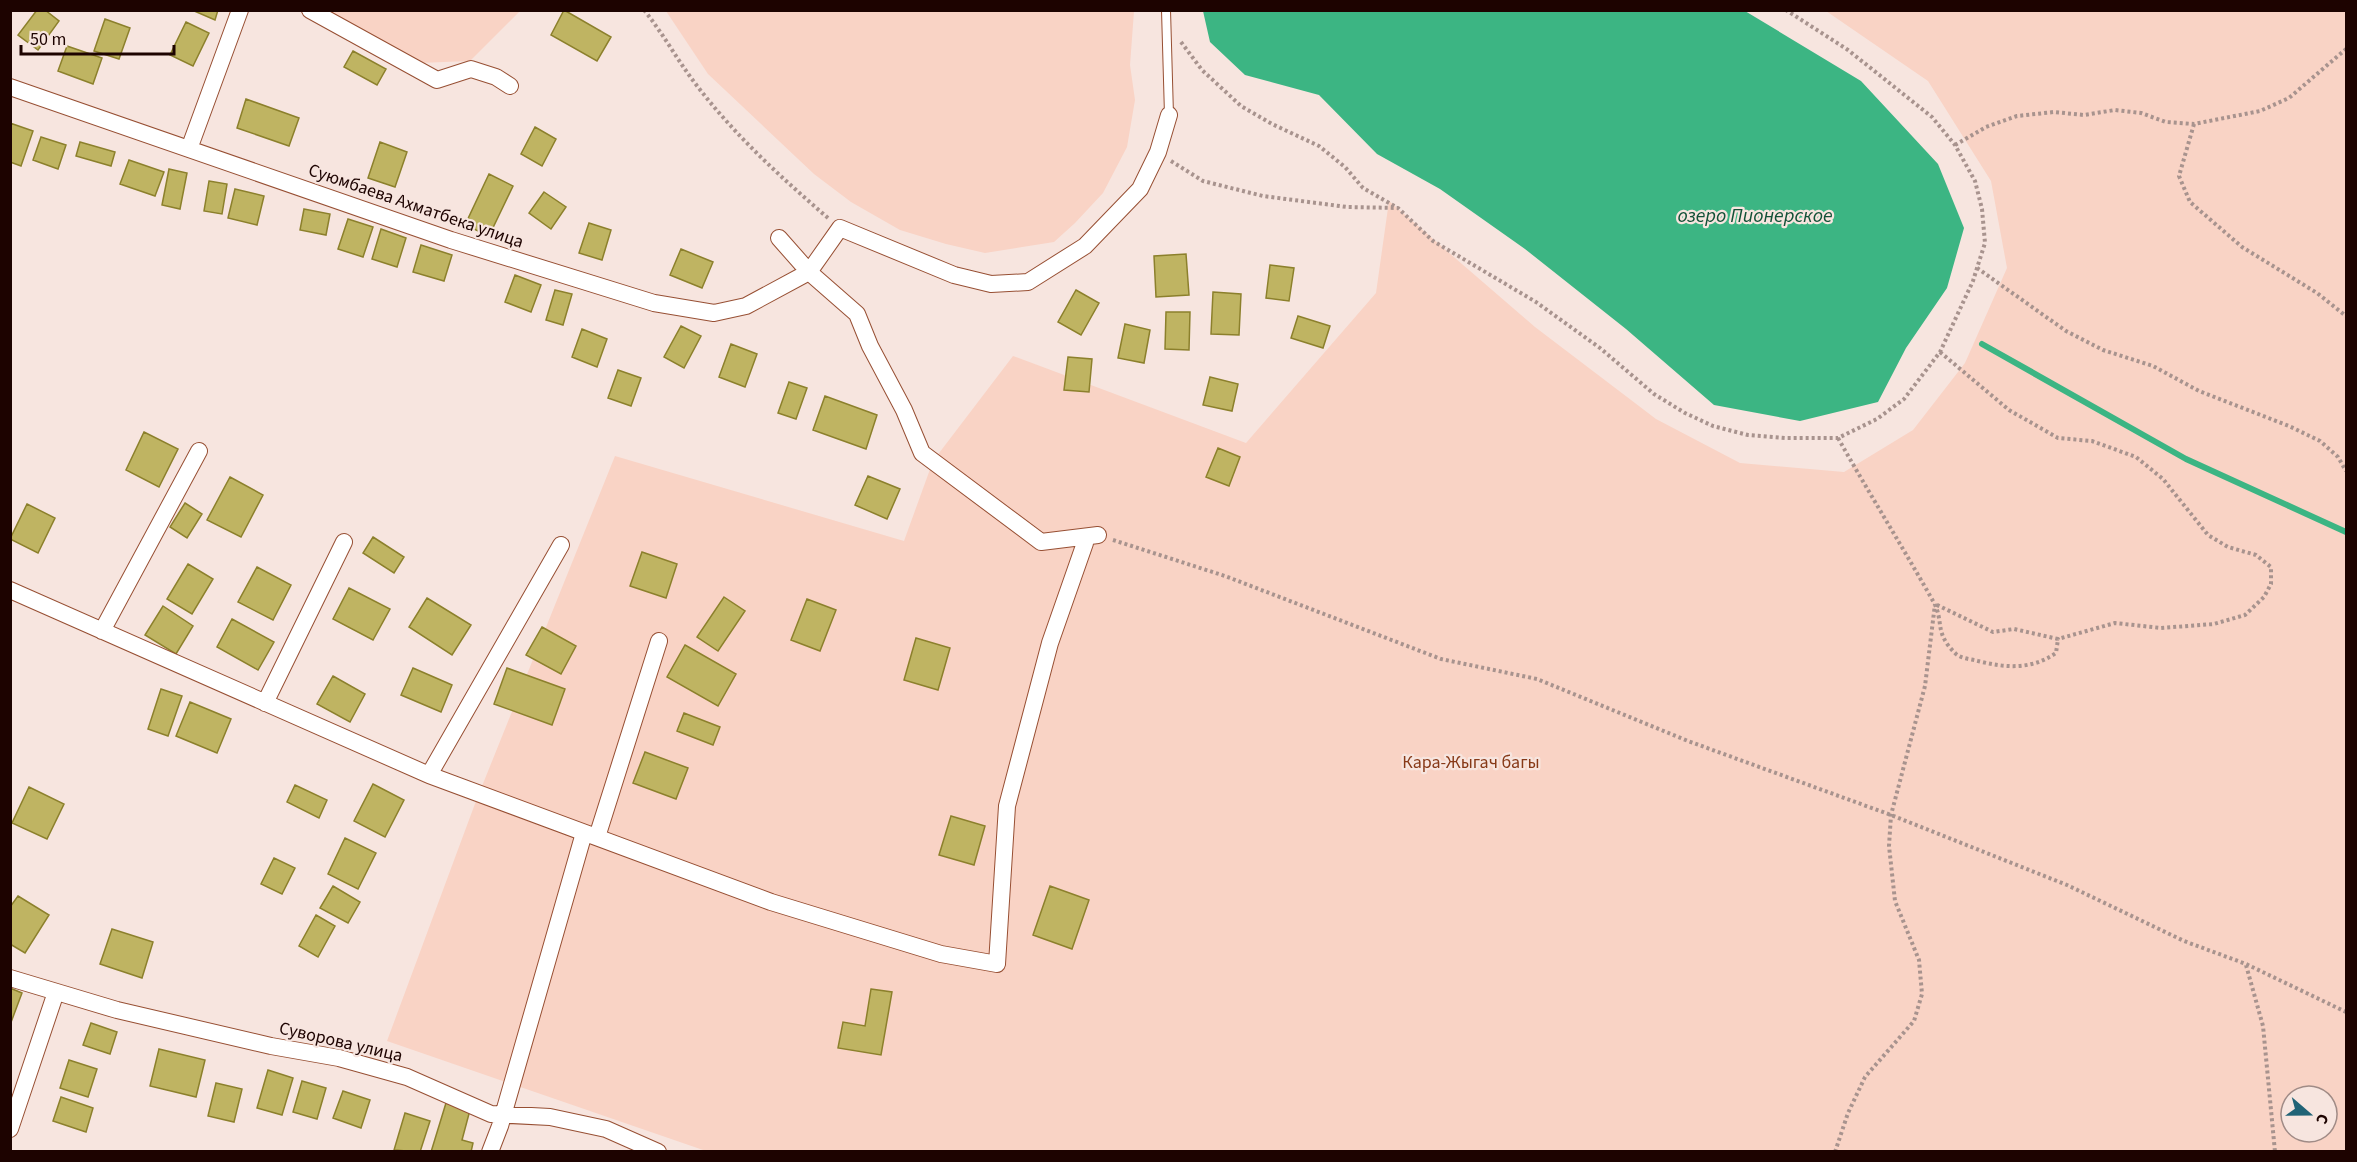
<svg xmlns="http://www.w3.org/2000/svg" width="2357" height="1162" font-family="'Source Sans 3',sans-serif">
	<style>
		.green { fill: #f9d3c5; fill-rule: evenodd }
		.water { fill: #3cb583 }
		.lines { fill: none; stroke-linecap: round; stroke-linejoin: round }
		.stream { stroke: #3cb583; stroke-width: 6 }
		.building { fill: #bfb462; stroke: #8c802c; stroke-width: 1.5 }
		.lane-casing { stroke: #974f33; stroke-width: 10 }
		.street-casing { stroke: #974f33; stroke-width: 18 }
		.path { stroke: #a8938e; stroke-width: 4; stroke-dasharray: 3 3; stroke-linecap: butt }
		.lane { stroke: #fff; stroke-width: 8 }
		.street { stroke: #fff; stroke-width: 16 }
		.labels { text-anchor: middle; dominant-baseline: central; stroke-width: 4.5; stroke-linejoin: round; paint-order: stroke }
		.street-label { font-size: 18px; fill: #1d0300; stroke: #f7e5df }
		.park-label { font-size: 18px; fill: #873917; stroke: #f7e5df }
		.water-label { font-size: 20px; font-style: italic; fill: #115137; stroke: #f7e5df }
	</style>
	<rect width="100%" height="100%" fill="#f7e5df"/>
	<path class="green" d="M323,11H520L470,61L418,63Z
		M666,11H1134L1130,65L1135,100L1127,147L1103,193L1075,223L1054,242L985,253L946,244L900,230L851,202L814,174L708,74Z
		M1826,11H2346V1151H706L387,1041L476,801L615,456L904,541L933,461L1013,356L1246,443L1376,293L1389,201L1535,327L1656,419L1740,463L1844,472L1913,430L1965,363L2007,268L1991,181L1928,81ZM2291,1096H2327V1132H2291Z"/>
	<path class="water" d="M1203,11H1745L1861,81L1938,164L1964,228L1947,288L1906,348L1878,402L1800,421L1714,405L1626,329L1525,249L1440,189L1377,154L1319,95L1245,75L1210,42Z"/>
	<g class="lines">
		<path class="stream" d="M1982,344L2186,459L2346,532"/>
	</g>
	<path class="building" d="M37,10H45L59,21L38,50L18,35Z
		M192,10H218L215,20Z
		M564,10L611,37L597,61L551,35Z
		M105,19L130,28L119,59L94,51Z
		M186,22L209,33L193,66L170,55Z
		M67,46L102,58L93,84L58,71Z
		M353,51L386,69L377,85L344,67Z
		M246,99L299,118L289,146L237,128Z
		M10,123L33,131L21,166L10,162Z
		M535,127L556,139L542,166L521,154Z
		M41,137L66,145L58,169L33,160Z
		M80,142L115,152L111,166L76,156Z
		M380,142L407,152L395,187L368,178Z
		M129,160L164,172L155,196L120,184Z
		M169,169L187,173L180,209L162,205Z
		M489,174L513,186L489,236L465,225Z
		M209,181L227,184L222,214L204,211Z
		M235,189L264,196L257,225L228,218Z
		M544,192L566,207L551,229L529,213Z
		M304,209L330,214L326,235L300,230Z
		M348,219L373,227L363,257L338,249Z
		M589,223L611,230L602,260L579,253Z
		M381,229L406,238L397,267L372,259Z
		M421,245L452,255L444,281L413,272Z
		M681,249L713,262L702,288L670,275Z
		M1186,254L1189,295L1156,297L1154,256Z
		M1270,265L1294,268L1289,301L1266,298Z
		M515,275L541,285L531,312L505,302Z
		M555,290L572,294L563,325L546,320Z
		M1076,290L1099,303L1081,335L1058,322Z
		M1213,292L1241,294L1239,335L1211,334Z
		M1166,312H1190L1189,350L1165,349Z
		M1298,316L1330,326L1323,348L1291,338Z
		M1125,324L1150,330L1144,363L1118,358Z
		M681,326L701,336L684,368L664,357Z
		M582,329L607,339L597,367L572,357Z
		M731,344L757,354L745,387L719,377Z
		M1068,357L1092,359L1089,392L1064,390Z
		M618,370L641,378L631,406L608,398Z
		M1210,377L1238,384L1232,411L1203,405Z
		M789,382L807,388L796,419L778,413Z
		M825,396L877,415L866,449L813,430Z
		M144,432L178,449L159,487L126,470Z
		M1218,448L1240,457L1229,486L1206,477Z
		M868,476L900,489L887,519L855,505Z
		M230,477L263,495L241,537L207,520Z
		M185,503L202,514L187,538L170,527Z
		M27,504L55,518L38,553L10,539Z
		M373,537L404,557L394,573L363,553Z
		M642,552L677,564L666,598L630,586Z
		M188,564L213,579L192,614L167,599Z
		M257,567L291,585L273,620L238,602Z
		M349,588L390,609L373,640L333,619Z
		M724,597L745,611L718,651L697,637Z
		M427,598L471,625L452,655L409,627Z
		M807,599L836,610L820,651L791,640Z
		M163,606L193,626L176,654L145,635Z
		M232,619L274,642L258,670L217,647Z
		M542,627L576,646L561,674L526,655Z
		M916,638L950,648L938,690L904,680Z
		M685,645L736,674L718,706L667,677Z
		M413,668L452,685L441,712L401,695Z
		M507,668L565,689L552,725L494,704Z
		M333,676L365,694L350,722L317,704Z
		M161,689L182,696L168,736L148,729Z
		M190,702L231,719L217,753L176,736Z
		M684,713L720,727L713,745L677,731Z
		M645,752L688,768L676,799L633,783Z
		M373,784L404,800L385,837L354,821Z
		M295,785L327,800L319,818L287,802Z
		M29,787L64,804L47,839L12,823Z
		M951,816L985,826L974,865L939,855Z
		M345,838L376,853L358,889L328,874Z
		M274,858L295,868L282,894L261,884Z
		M333,886L360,902L348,923L320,908Z
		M1050,886L1089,900L1072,949L1033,935Z
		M18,896L49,915L25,953L10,944V907Z
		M316,915L335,926L318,957L299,946Z
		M112,929L153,942L142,978L100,964Z
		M10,988L22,993L10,1025Z
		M871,989L892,992L881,1055L838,1048L843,1022L865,1026Z
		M91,1023L117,1032L110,1054L83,1045Z
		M159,1049L205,1060L196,1097L150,1086Z
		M69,1060L97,1069L88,1097L60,1088Z
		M268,1070L293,1078L282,1115L257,1108Z
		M302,1081L326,1088L317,1119L293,1112Z
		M216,1083L242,1089L234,1122L208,1116Z
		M343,1091L370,1100L361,1128L333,1118Z
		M61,1097L93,1108L86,1132L53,1121Z
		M446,1103L470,1110L462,1140L473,1143L471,1152H431Z
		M405,1113L430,1121L420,1152L394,1150Z"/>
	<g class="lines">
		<defs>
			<path id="lane" d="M1166,10L1169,115"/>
			<path id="street" d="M310,10L437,80L471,69L496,77L510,86
				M10,87L451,240L654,303L714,313L746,306L809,272L840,228L954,275L991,284L1028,282L1085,246L1140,189L1158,152L1169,115
				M189,149L240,10
				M779,238L809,272L857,314L870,346L904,410L922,453L1041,542L1098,535
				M10,590L429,775L561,545
				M102,631L199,451
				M265,703L344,542
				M429,775L771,902L941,954L997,964L1007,806L1050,643L1085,543
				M597,837L659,641
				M10,978L117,1010L271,1046L339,1058L407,1077L491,1114L550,1117L606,1129L658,1152
				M10,1129L56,992
				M490,1152L500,1126L584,833"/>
		</defs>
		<use href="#lane" class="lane-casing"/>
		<use href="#street" class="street-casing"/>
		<path class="path" d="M644,10C661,31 674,54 689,75C728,129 778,175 828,218
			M1181,42L1202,70L1241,106L1272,124L1319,146L1345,167L1363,188L1396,207
			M2194,124L2179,176L2190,202L2242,247L2317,293L2346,316
			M1955,145L1986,127L2017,116L2054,112L2084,115L2115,110L2141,113L2166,122L2194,124L2260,111L2289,98L2346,49
			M1171,161L1203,181L1263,196L1347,207L1398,208L1433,241L1536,302L1600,348L1654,394L1685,413L1713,426L1748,435L1786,438H1838L1877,419L1904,399L1940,352L1973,281L1977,268L1985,243L1982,209L1975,181L1955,145L1932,117L1848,50L1786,10
			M1977,268L2066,331L2103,350L2153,366L2199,391L2289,426L2320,441L2338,457L2346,471
			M1940,352L2009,410L2058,438L2092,441L2136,457L2163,479L2208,535L2228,547L2256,555L2271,567V584L2264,597L2245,615L2214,624L2161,628L2115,623L2058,639
			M1838,438C1869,493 1902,546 1933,601C1945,622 1933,632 1956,654C1962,659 1971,659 1978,661C2006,668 2031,670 2056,653L2058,639L2014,629L1993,632L1935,604
			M1113,540L1225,576L1441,659L1537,679L1688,741L1891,815L2067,885L2184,941L2246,964L2346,1012
			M2246,965L2263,1026L2275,1152
			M1835,1152L1848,1113L1865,1077L1914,1021L1922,994L1919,960L1895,901L1889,846L1891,815L1925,686L1935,604"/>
		<use href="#lane" class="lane"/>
		<use href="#street" class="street"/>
	</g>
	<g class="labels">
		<g class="street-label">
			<text transform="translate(416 206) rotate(19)">Суюмбаева Ахматбека улица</text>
			<text transform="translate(341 1042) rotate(13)">Суворова улица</text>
		</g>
		<g class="park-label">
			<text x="1471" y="762">Кара-Жыгач багы</text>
		</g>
		<g class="water-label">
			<text x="1755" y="216">озеро Пионерское</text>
		</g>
	</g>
	<rect width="2357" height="1162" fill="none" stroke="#1d0300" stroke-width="24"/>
	<g transform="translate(2309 1114) rotate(110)"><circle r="28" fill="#f7e5df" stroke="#a08b86" stroke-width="1.5"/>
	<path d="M0-4.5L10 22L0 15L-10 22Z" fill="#216376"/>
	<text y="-9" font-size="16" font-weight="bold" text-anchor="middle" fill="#1d0300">С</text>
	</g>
	<path d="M21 45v9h153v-9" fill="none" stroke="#1d0300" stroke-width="3"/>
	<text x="30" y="45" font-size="18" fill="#1d0300" stroke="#f7e5df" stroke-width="4.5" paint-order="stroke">50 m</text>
</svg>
